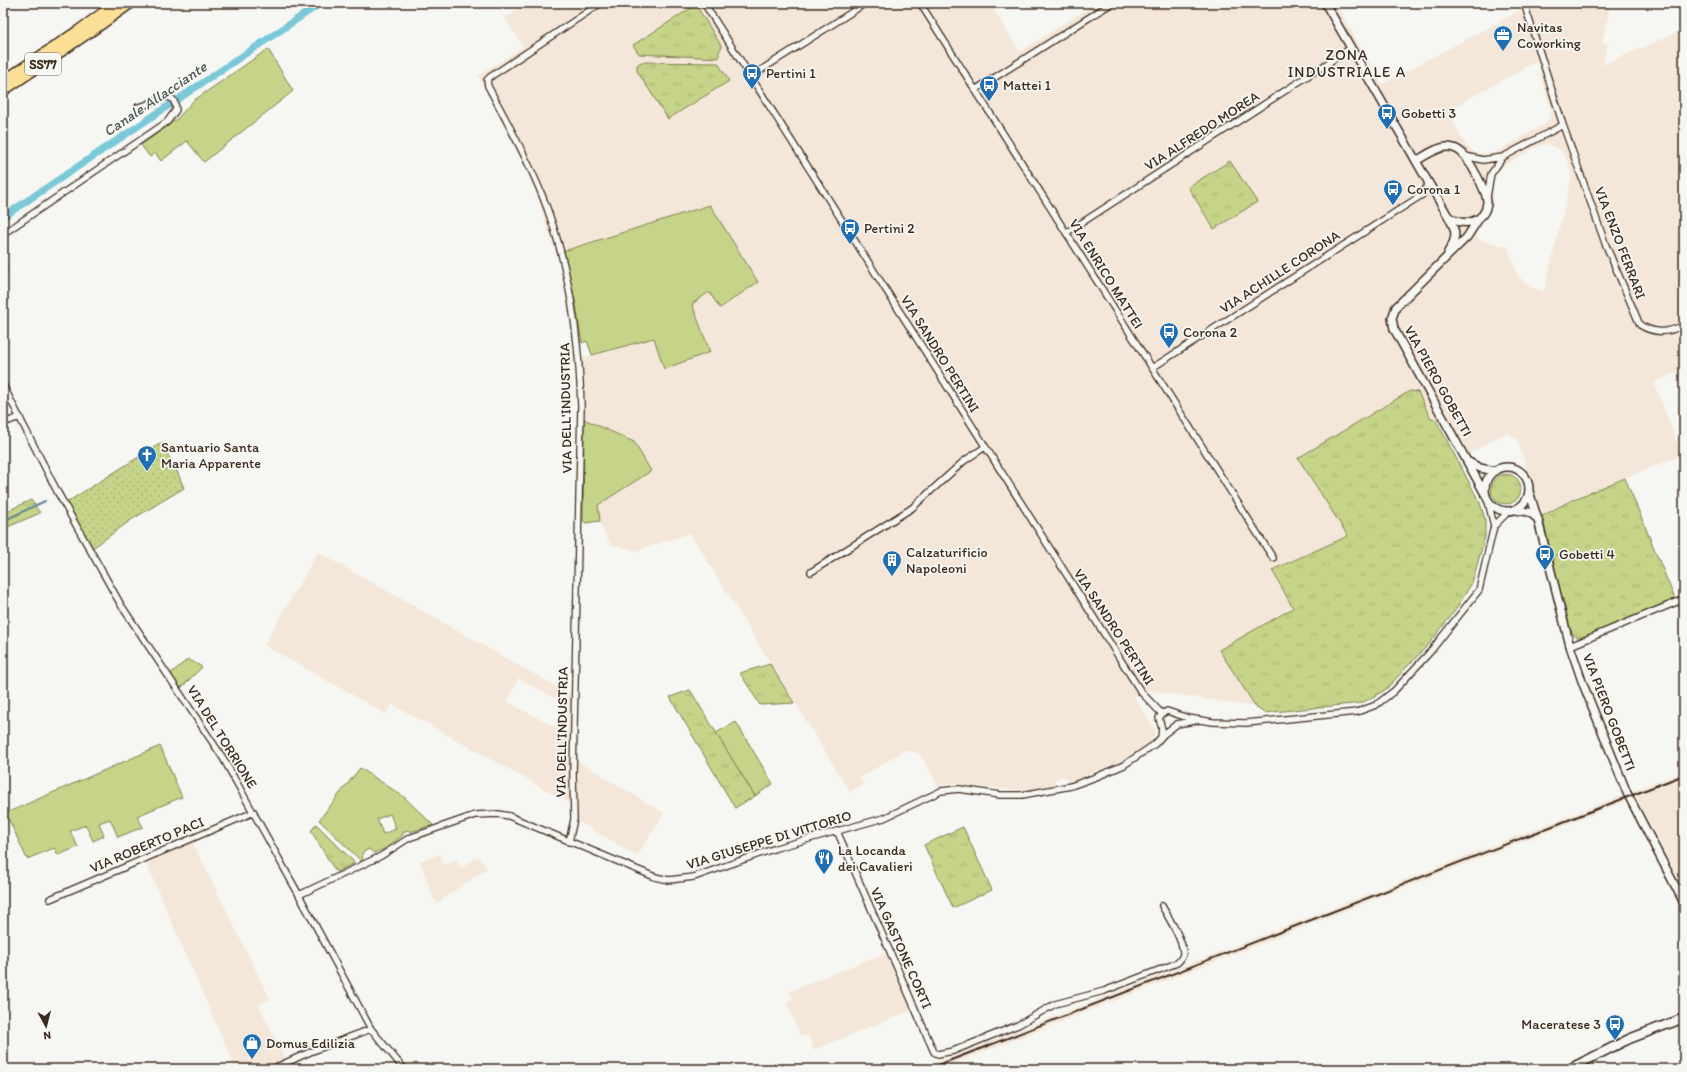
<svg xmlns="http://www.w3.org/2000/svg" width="1687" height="1072" font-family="Itim,sans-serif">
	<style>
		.built { fill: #f4e7d9; fill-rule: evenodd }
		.grass { fill: url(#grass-tufts); stroke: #807f53 }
		.park { fill: url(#park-dots); stroke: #807f53 }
		.garden { fill: #c5d488; stroke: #807f53; fill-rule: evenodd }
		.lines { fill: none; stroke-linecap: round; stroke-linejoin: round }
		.stream { stroke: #61898e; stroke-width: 2 }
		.canal { stroke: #7ac8d8; stroke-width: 7 }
		.minor-casing { stroke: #3b2a1e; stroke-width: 8 }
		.tertiary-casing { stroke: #3b2a1e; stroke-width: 10 }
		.secondary-casing { stroke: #3b2a1e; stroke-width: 11 }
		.trunk-casing { stroke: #3b2a1e; stroke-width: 12 }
		.minor { stroke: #f6f6f2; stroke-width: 5.5 }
		.tertiary { stroke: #f6f6f2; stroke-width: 7 }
		.secondary { stroke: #f6f6f2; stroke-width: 8 }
		.trunk { stroke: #fbdf96; stroke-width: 9 }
		.rail { stroke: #3b2a1e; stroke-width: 2 }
		.labels { text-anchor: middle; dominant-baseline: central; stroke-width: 3.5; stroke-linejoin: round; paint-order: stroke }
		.shield { fill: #f6f6f2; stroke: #73675e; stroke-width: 1 }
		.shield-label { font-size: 13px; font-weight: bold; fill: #3b2a1e }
		.poi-label { font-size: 14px; fill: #3b2a1e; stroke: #f6f6f2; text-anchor: start }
		.street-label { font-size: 14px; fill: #3b2a1e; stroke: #f6f6f2 }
		.neighbourhood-label { font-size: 15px; letter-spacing: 1px; fill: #3b2a1e; stroke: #f6f6f2 }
		.water-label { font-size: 15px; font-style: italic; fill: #4e5956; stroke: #f6f6f2 }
	</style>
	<defs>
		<pattern id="grass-tufts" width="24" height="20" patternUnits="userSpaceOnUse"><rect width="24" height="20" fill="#c5d488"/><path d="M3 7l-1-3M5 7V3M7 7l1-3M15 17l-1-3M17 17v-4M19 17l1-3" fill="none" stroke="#aab675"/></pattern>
		<pattern id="park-dots" width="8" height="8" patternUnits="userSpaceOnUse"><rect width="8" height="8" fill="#c5d488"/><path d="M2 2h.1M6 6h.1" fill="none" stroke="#aab675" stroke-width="1.8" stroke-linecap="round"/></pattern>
	</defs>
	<rect width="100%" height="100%" fill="#f6f6f2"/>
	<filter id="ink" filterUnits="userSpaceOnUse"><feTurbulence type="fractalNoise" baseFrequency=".025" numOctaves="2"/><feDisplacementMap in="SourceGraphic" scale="8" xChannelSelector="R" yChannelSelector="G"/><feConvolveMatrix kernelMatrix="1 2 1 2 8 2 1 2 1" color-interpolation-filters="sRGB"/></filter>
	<g filter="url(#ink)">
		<path class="built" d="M527,3H989L1020,52L1096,3H1335L1382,84L1521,10L1518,3H1611L1602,42L1608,44L1603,65L1684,29V369L1654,383L1682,455L1572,500L1542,516L1517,439L1507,432L1469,454L1446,414L1436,420L1430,417L1418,392L1348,536L1272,570L1293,607L1220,650L1256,707L1147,690L1134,697L1155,729L1154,736L1146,745L1120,762L1069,783L1063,775L1054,780L1057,786L1025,791L951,784L938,786L919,753L905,750L860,778L863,784L850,792L690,533L636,551L610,544L601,527L598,505L634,442L584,419L585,397L582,358L654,338L710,352L692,304L709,292L720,308L758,282L710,205L556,254L538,199L526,169L478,76L523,47L505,18ZM1537,61L1551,110L1550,117L1545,124L1495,153L1484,154L1475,153L1467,147L1447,111ZM1548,144L1561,150L1567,161L1572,175L1544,291L1532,288L1519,277L1507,246L1479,240L1477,235L1478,230L1493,207V178L1503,166L1538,146Z
			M318,552L571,695L568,755L664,813L637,856L578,821V808L392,704L386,714L264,645ZM519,678L568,706L567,734L507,701Z
			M1684,771V891L1633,791Z
			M1623,795L1626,801L1111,1002L940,1069H919Z
			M191,839L270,999L259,1005L286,1060L267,1069H236L144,859Z
			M440,854L443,864L457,860L461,868L478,856L487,868L437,903L433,898L420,861Z
			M887,952L912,1010L814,1050L808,1035L801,1037L786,1002L793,999L790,991Z"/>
		<path class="grass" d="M696,5L722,47L719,51V58L639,54L633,45Z
			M641,62L718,63L729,81L668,119L637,71V65Z
			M1230,161L1257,202L1214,229L1188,187Z
			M1410,391L1418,392L1430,417L1436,420L1480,503L1485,519V537L1472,583L1454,612L1428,645L1385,690L1362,703L1264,713L1256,707L1219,650L1293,608L1272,570L1348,536L1298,458Z
			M1491 489a15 15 0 1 1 30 0a15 15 0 1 1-30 0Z
			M1625,478L1675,599L1579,639L1572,633L1569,627L1542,516L1572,500Z
			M31,500L40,513L3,529V513Z
			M770,664L794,703L760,705L740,673Z
			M690,690L755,796L735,808L670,697Z
			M316,824L355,863L336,872L311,831Z
			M963,827L992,890L953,908L924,845Z"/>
		<path class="park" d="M161,443L176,469L184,488L131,520L90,550L64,504Z"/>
		<path class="garden" d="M268,49L293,91L204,162L187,141L161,161L155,153L150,157L141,145L177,119L193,101Z
			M710,205L758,282L720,308L709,292L692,304L710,352L664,369L654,338L592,355L587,341L582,343L576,305L564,251Z
			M584,419L634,442L651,471L598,505L600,521L586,523L583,521Z
			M188,659L202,667L181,688L170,674Z
			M736,722L773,784L755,796L716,733Z
			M160,746L182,797L137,816L143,827L118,837L110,819L99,823L104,836L93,841L86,825L70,831L78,847L58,855L54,848L27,859L6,813Z
			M360,768L404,797L433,825L410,832L408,830L403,832V835L386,848L374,853L369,849L362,853L363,859L361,861L319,820ZM390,814L396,829L383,834L377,819Z"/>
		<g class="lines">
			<path class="stream" d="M3,521L45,501"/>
			<path class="canal" d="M3,217L321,3"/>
			<defs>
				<path id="minor" d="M704,3L1141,692L1162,714
					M920,3L1273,558
					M1524,3L1563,125L1605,243L1640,325C1655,334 1668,333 1684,325
					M750,77L866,3
					M975,90L1112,3
					M1465,156L1483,160L1503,157L1563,125
					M1487,197L1491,174L1503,157
					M1066,233L1351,48
					M3,234L167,122L176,110C174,83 152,106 138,107
					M3,268V272
					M1152,368L1422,195L1429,183
					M3,385L58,493L121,605L223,758L299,895L371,1029L404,1069
					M3,423L20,417
					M1494,526L1509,511
					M811,572L912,508L964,461L985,447
					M1570,646L1684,599
					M1161,737L1162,729L1159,718L1162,714L1167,711L1188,718L1213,722L1246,723L1357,712L1376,705L1394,691L1430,652L1479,590L1494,526L1488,501
					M837,831L934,1052L938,1054L953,1051L1018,1025L1055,1004L1104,991L1177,963C1180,960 1183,958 1183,953C1183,939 1168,917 1162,906
					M569,842L574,819L573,774L581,406C579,334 569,262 542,195C527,157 507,122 488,86L487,80L490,77L601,3
					M299,895L381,856L409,838L475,815L498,814L509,816L655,877L669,880L694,877L776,848L884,818L941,791L959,789L1000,795H1022L1071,786L1096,777L1124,765L1155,744L1164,734L1177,724L1200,720
					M50,899L254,812
					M272,1069L310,1052L371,1029"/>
				<path id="tertiary" d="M1325,3L1411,152L1416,161L1448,216C1462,228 1486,223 1487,202C1487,192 1469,159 1462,153C1458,149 1452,147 1447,147C1437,147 1425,156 1416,161
					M1478,220L1467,237L1396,307L1392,318L1394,329L1485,494
					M1448,252C1457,238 1457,232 1449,218
					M1467,461L1480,468L1495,471
					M1485 489a22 22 0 1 1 44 0a22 22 0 1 1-44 0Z
					M1529,491L1538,520L1570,646L1583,684L1627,793L1684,903
					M1515,510L1529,512L1538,519"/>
				<path id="secondary" d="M1569,1069L1629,1039L1684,1018"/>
				<path id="trunk" d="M3,81L79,30L116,3
					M3,91L96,28L131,3"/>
			</defs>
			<use href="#minor" class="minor-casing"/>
			<use href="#tertiary" class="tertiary-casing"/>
			<use href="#secondary" class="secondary-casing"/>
			<use href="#trunk" class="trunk-casing"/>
			<use href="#minor" class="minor"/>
			<use href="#tertiary" class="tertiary"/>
			<use href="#secondary" class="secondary"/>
			<use href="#trunk" class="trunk"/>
			<path class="rail" d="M928,1069L1684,775"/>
		</g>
	</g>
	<defs>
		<symbol id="office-pin" viewBox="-11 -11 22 30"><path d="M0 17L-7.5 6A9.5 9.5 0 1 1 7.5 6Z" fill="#1f6fb2" stroke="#f6f6f2"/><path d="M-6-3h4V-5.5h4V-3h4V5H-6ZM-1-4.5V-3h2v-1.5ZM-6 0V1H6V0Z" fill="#fff"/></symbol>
		<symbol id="bus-pin" viewBox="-11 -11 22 30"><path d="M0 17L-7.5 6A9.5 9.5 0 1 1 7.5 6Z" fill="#1f6fb2" stroke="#f6f6f2"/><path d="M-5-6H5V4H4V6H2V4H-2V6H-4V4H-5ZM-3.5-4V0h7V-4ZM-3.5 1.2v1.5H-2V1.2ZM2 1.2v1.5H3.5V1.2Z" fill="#fff"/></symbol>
		<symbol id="church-pin" viewBox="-11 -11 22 30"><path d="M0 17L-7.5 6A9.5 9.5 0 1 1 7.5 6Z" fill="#1f6fb2" stroke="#f6f6f2"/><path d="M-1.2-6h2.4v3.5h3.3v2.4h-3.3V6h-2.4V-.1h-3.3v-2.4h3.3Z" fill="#fff"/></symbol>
		<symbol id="building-pin" viewBox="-11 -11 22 30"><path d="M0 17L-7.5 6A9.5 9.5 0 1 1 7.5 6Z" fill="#1f6fb2" stroke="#f6f6f2"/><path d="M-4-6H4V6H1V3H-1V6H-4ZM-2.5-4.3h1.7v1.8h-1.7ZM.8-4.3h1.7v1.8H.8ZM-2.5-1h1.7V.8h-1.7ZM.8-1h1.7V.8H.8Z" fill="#fff"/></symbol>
		<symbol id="restaurant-pin" viewBox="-11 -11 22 30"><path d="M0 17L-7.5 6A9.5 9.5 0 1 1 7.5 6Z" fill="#1f6fb2" stroke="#f6f6f2"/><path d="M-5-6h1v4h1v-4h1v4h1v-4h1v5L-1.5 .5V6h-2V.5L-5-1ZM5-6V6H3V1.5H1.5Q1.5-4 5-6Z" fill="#fff"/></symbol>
		<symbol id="shop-pin" viewBox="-11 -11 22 30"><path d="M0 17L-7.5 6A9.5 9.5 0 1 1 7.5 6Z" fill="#1f6fb2" stroke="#f6f6f2"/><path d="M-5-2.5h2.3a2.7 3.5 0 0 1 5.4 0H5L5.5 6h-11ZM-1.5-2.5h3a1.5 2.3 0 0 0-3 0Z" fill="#fff"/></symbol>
	</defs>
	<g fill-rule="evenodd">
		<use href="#office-pin" x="1492" y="24" width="22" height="30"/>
		<use href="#bus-pin" x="741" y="62" width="22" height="30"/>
		<use href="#bus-pin" x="978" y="74" width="22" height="30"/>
		<use href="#bus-pin" x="1376" y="102" width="22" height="30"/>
		<use href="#bus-pin" x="1382" y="178" width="22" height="30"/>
		<use href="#bus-pin" x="839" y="217" width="22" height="30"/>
		<use href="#bus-pin" x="1158" y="321" width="22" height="30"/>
		<use href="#church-pin" x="136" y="444" width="22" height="30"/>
		<use href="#bus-pin" x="1534" y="543" width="22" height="30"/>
		<use href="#building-pin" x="881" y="549" width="22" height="30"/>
		<use href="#restaurant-pin" x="813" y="847" width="22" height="30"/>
		<use href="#bus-pin" x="1604" y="1013" width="22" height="30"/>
		<use href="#shop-pin" x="241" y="1032" width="22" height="30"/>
	</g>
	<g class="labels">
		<rect class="shield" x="25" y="53" width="36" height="22" rx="3"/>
		<g class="shield-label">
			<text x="43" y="64">SS77</text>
		</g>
		<g class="poi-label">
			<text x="1517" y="27">Navitas<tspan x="1517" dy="16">Coworking</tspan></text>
			<text x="766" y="73">Pertini 1</text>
			<text x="1003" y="85">Mattei 1</text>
			<text x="1401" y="113">Gobetti 3</text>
			<text x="1407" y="189">Corona 1</text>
			<text x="864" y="228">Pertini 2</text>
			<text x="1183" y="332">Corona 2</text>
			<text x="161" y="447">Santuario Santa<tspan x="161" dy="16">Maria Apparente</tspan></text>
			<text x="906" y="552">Calzaturificio<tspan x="906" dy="16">Napoleoni</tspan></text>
			<text x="1559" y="554">Gobetti 4</text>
			<text x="838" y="850">La Locanda<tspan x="838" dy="16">dei Cavalieri</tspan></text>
			<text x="1601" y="1024" text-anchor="end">Maceratese 3</text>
			<text x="266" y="1043">Domus Edilizia</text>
		</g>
		<g class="street-label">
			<text transform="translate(1202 131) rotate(-33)">VIA ALFREDO MOREA</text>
			<text transform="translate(1620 243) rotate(69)">VIA ENZO FERRARI</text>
			<text transform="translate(1280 272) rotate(-33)">VIA ACHILLE CORONA</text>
			<text transform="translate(1106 274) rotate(58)">VIA ENRICO MATTEI</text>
			<text transform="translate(940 354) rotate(58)">VIA SANDRO PERTINI</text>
			<text transform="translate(1438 381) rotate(61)">VIA PIERO GOBETTI</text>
			<text transform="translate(566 408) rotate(-91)">VIA DELL'INDUSTRIA</text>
			<text transform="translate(1114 627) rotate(57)">VIA SANDRO PERTINI</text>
			<text transform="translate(1609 712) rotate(69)">VIA PIERO GOBETTI</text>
			<text transform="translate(562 732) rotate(-89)">VIA DELL'INDUSTRIA</text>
			<text transform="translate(222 737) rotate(58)">VIA DEL TORRIONE</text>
			<text transform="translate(769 840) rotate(-17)">VIA GIUSEPPE DI VITTORIO</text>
			<text transform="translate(147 845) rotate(-23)">VIA ROBERTO PACI</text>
			<text transform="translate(901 948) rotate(66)">VIA GASTONE CORTI</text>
		</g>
		<g class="neighbourhood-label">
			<text x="1347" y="55">ZONA<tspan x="1347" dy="17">INDUSTRIALE A</tspan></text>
		</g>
		<g class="water-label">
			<text transform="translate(155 99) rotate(-34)">Canale Allacciante</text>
		</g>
	</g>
	<rect width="1687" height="1072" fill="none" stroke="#f6f6f2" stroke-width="16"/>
	<rect x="8" y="8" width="1671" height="1056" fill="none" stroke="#3b2a1e" stroke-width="1.5" filter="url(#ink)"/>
	<g transform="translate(46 1026) rotate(173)" stroke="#f6f6f2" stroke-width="3" paint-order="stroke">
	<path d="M0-3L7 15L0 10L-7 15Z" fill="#3b2a1e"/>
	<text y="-6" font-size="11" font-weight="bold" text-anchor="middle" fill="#3b2a1e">N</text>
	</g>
</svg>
